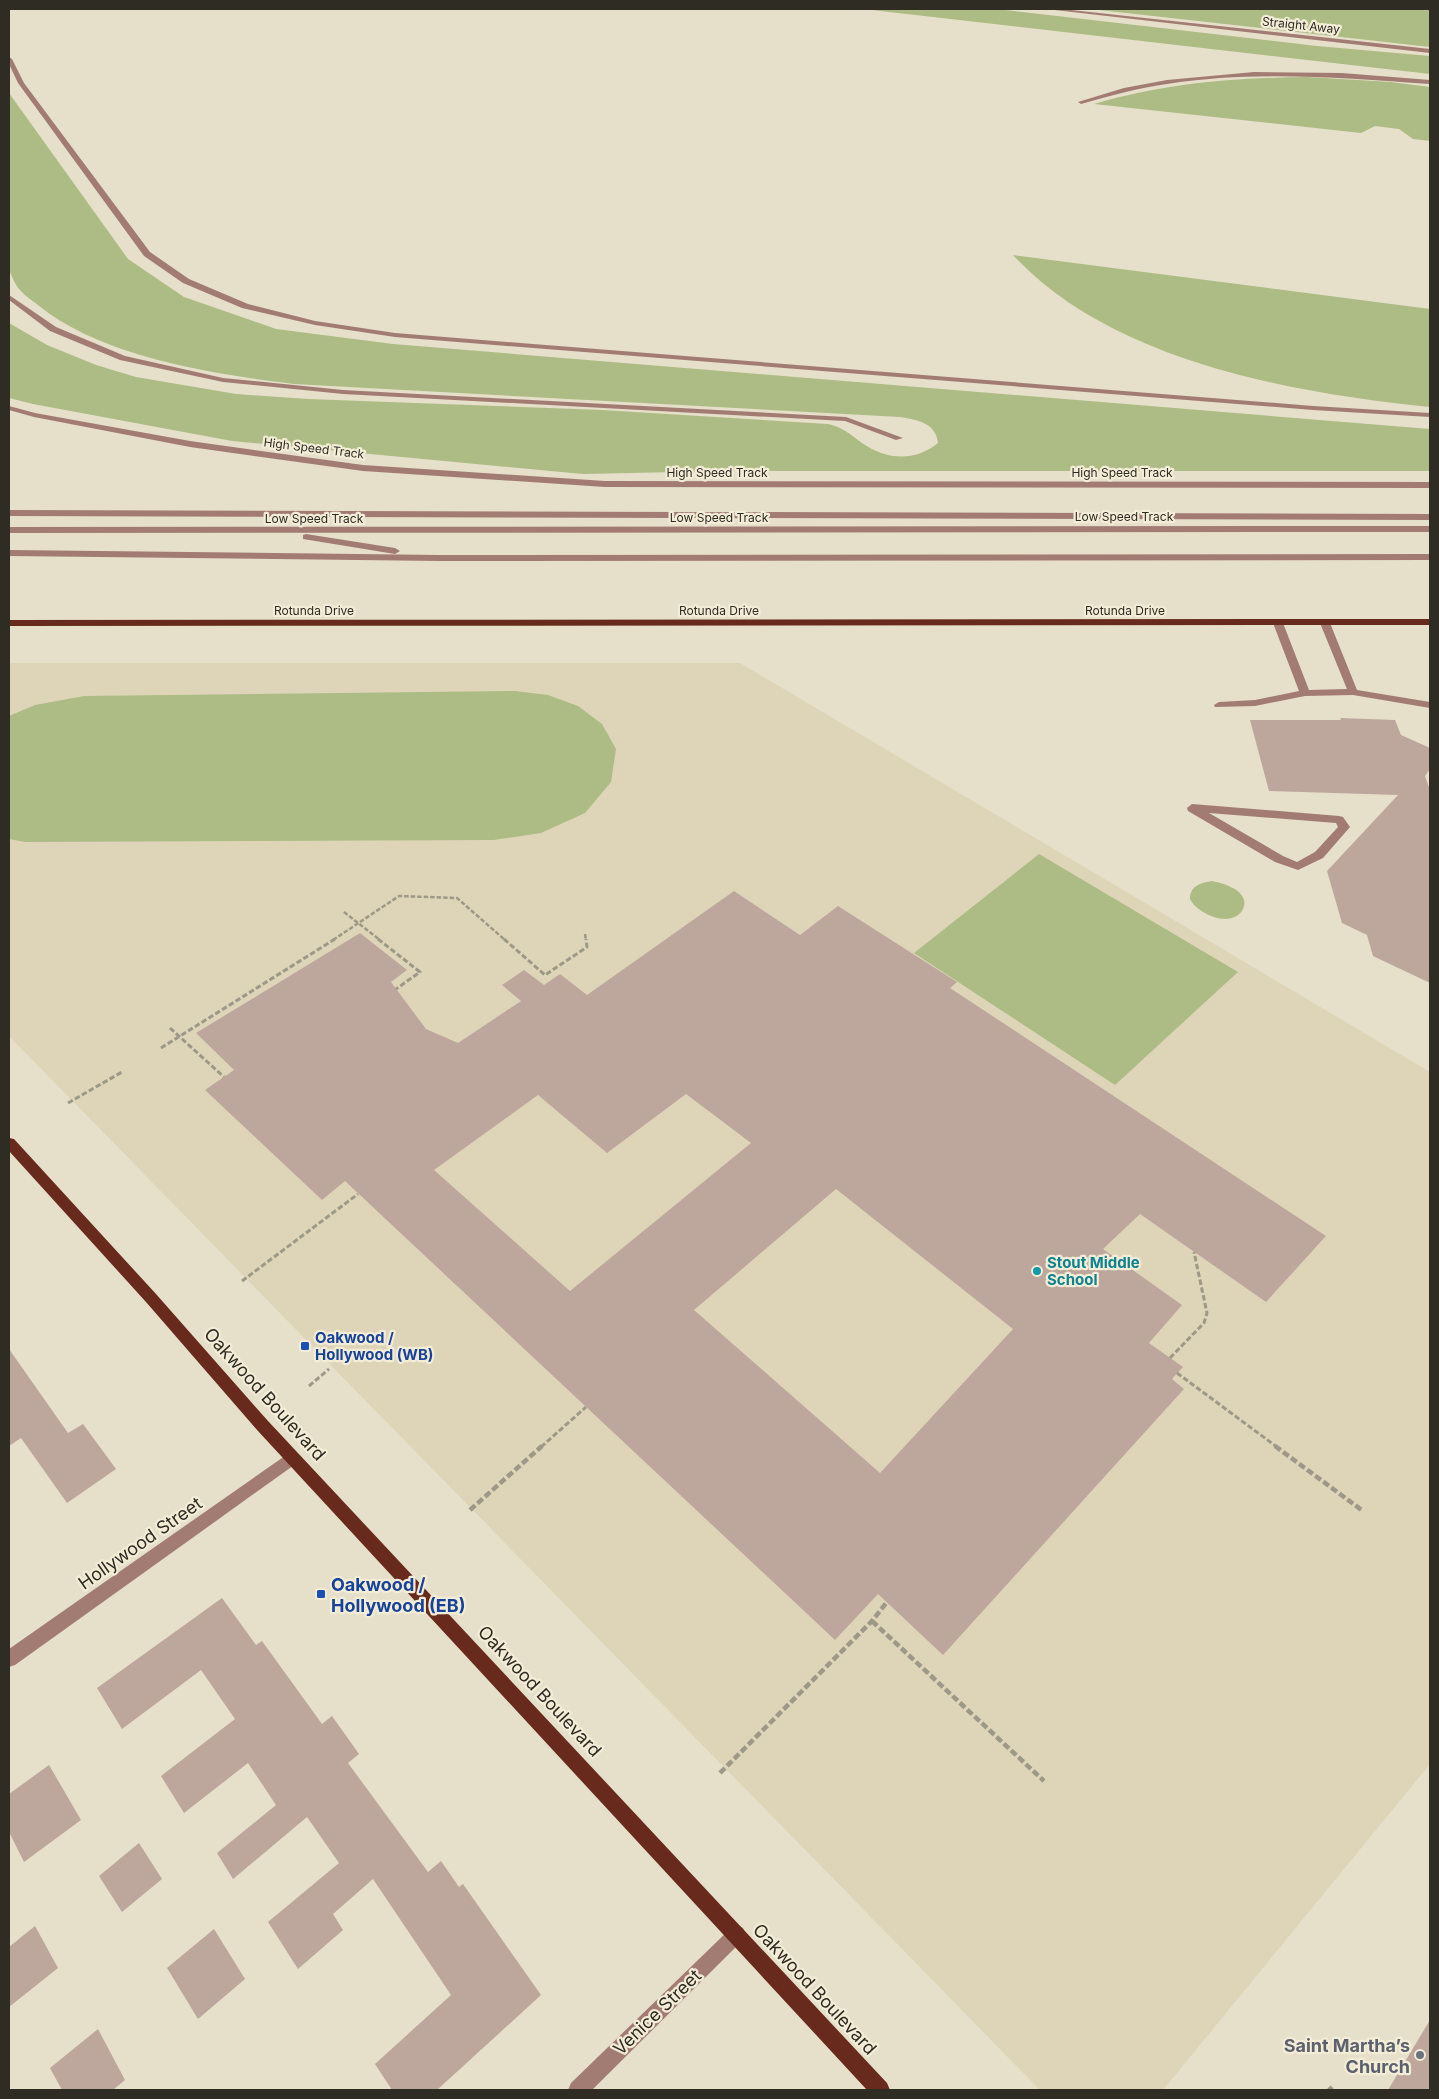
<svg xmlns="http://www.w3.org/2000/svg" width="1439" height="2099" font-family="Inter,sans-serif">
	<style>
		.built { fill: #ded5b8 }
		.green { fill: #adbc84 }
		.building { fill: #bda79c; fill-rule: evenodd }
		.lines { fill: none; stroke-linecap: round; stroke-linejoin: round }
		.path-far2 { stroke: #9d9887; stroke-width: 2.5; stroke-dasharray: 4.5 2; stroke-linecap: butt }
		.path-far1 { stroke: #9d9887; stroke-width: 3; stroke-dasharray: 5.5 2.5; stroke-linecap: butt }
		.path { stroke: #9d9887; stroke-width: 4.5; stroke-dasharray: 7 3; stroke-linecap: butt }
		.minor { fill: #a27c73; fill-rule: evenodd }
		.major { fill: #672a1c; fill-rule: evenodd }
		.culture-dot { fill: #0f9aa8; stroke: #f3ecd6; stroke-width: 2 }
		.transit-dot { fill: #1a4fb4; stroke: #f3ecd6; stroke-width: 2 }
		.worship-dot { fill: #6b7280; stroke: #f3ecd6; stroke-width: 2 }
		.labels { text-anchor: middle; dominant-baseline: central; stroke-width: 4.5; stroke-linejoin: round; paint-order: stroke }
		.far-street-label { font-size: 12px; fill: #2f2c24; stroke: #f3ecd6 }
		.culture-label { font-size: 15px; font-weight: bold; fill: #0d838f; stroke: #f3ecd6; text-anchor: start }
		.transit-label { font-size: 15px; font-weight: bold; fill: #164399; stroke: #f3ecd6; text-anchor: start }
		.near-street-label { font-size: 18px; fill: #2f2c24; stroke: #f3ecd6 }
		.near-transit-label { font-size: 18px; font-weight: bold; fill: #164399; stroke: #f3ecd6; text-anchor: start }
		.near-worship-label { font-size: 18px; font-weight: bold; fill: #5b616d; stroke: #f3ecd6; text-anchor: end }
	</style>
	<rect width="100%" height="100%" fill="#e6dfc9"/>
	<path class="built" d="M9,663H740L1430,1072V1764L1163,2090H1040L9,1036Z"/>
	<path class="green" d="M863,9H997L1317,46L1430,56V74Z
		M1090,9H1418L1430,11V47Z
		M1307,77L1391,82L1430,87V141L1413,139L1399,129L1375,126L1361,133L1094,104C1166,83 1232,78 1307,77Z
		M9,93L128,259L184,297L276,329L393,344L1430,429V471H725L583,474L232,441L33,404L9,398V323L47,345L96,365L136,377L236,394L308,399L602,410L828,424C842,427 850,434 862,443C886,460 915,462 938,443C936,423 918,420 900,417L294,384C213,374 101,357 38,305C32,300 25,296 20,290C15,285 12,276 9,270Z
		M1013,255L1430,309V407C1292,393 1111,361 1013,255Z
		M515,691L548,695L578,706L602,724L616,749L611,782L585,813L541,833L494,840L25,842L9,839V716L35,705L84,696Z
		M1039,854L1238,972L1115,1085L914,953Z
		M1212,881C1223,883 1251,891 1243,909C1233,929 1198,915 1190,899C1190,886 1200,883 1212,881Z"/>
	<path class="building" d="M1340,718L1395,720L1401,735L1430,748V769L1425,776L1430,790V983L1373,956L1367,935L1342,923L1327,871L1398,795L1269,791L1250,720H1341Z
		M734,891L800,935L838,906L957,982L950,988L1326,1236L1266,1302L1140,1214L1103,1249L1182,1305L1149,1343L1183,1367L1172,1379L1184,1389L943,1655L878,1594L835,1640L345,1181L322,1200L205,1090L234,1070L196,1033L360,933L407,970L391,982L426,1029L458,1043L521,1001L502,985L524,970L544,985L560,974L587,995ZM686,1094L751,1143L570,1291L434,1170L538,1095L607,1153ZM836,1189L1013,1329L880,1473L694,1310Z
		M9,1349L68,1433L83,1424L116,1469L67,1503L21,1438L9,1446Z
		M222,1598L256,1645L262,1641L322,1724L332,1716L359,1754L348,1763L428,1872L441,1861L459,1887L463,1884L541,1995L437,2090H392L375,2064L451,1995L373,1879L333,1914L343,1930L298,1969L268,1922L339,1863L307,1817L233,1879L217,1853L276,1805L248,1763L184,1813L161,1776L235,1719L201,1670L122,1729L97,1688Z
		M49,1765L81,1820L24,1862L9,1832V1794Z
		M139,1843L162,1879L122,1912L99,1876Z
		M35,1926L58,1968L9,2007V1947Z
		M214,1929L245,1979L198,2019L167,1968Z
		M1430,2020V2090H1388Z
		M98,2029L125,2080L113,2090H62L50,2068Z"/>
	<g class="lines">
		<path class="path-far2" d="M344,912L380,940
			M585,934L586,940
			M333,940L399,896L457,898L505,940"/>
		<path class="path-far1" d="M378,939L420,972L396,989
			M504,939L545,975L587,947L586,939
			M170,1028L224,1077
			M161,1048L335,939
			M68,1103L122,1072
			M242,1281L358,1194
			M1170,1358L1204,1323L1207,1313L1194,1252
			M1177,1373L1277,1447
			M309,1386L329,1369
			M541,1447L586,1407"/>
		<path class="path" d="M1275,1446L1363,1511
			M470,1510L542,1446
			M872,1621L1044,1781
			M720,1773L872,1621L887,1602
			M1329,2087L1332,2090"/>
		<path class="minor" d="M1046,9H1062L1430,49V53Z
			M1425,9H1430V11L1426,10Z
			M9,57L12,59L24,83L150,252L189,279L248,304L315,321L395,333L1313,406L1430,413V417L1313,410L395,337L315,325L242,308L183,283L144,256L18,83L9,64Z
			M1254,72L1342,73L1430,80V84C1342,78 1255,70 1167,84C1137,88 1110,96 1081,104L1078,102L1124,88L1167,80Z
			M9,295L56,327L125,356L223,378L343,390L846,417L903,438L896,440L845,421L343,394L223,382L120,360L50,331L9,300Z
			M9,406L35,413L190,441L363,465L605,481L1430,482V488L605,487L363,471L190,447L34,417L9,410Z
			M9,510L1430,514V520L9,516Z
			M1430,526V532L9,533V527Z
			M306,534L395,548L400,551L395,554L303,539V535Z
			M9,550L439,555L1430,554V560L439,561L9,556Z
			M1278,620L1283,623L1309,690L1347,689L1320,623L1325,620L1330,623L1357,690L1430,702V708L1353,695L1305,696L1255,706L1215,707L1214,705L1219,702L1255,700L1299,691L1273,623Z
			M1192,804L1339,816L1343,817L1350,827L1323,858L1298,870L1275,862L1188,811L1187,808ZM1209,813L1336,823L1338,827L1315,852L1297,862L1283,856Z
			M292,1451L297,1453L300,1458L297,1463L15,1665L9,1667V1649Z
			M737,1925L743,1928L746,1934L743,1940L592,2090H568L571,2083L731,1928Z"/>
		<path class="major" d="M1430,619V625L9,626V620Z
			M9,1138L14,1139L156,1294L268,1421L887,2083L890,2090H867L258,1431L146,1302L9,1151Z"/>
	</g>
	<circle class="culture-dot" cx="1037" cy="1271" r="5"/>
	<g class="transit-dot">
		<rect x="300" y="1341" width="10" height="10" rx="2.5"/>
		<rect x="316" y="1589" width="10" height="10" rx="2.5"/>
	</g>
	<circle class="worship-dot" cx="1420" cy="2055" r="5"/>
	<g class="labels">
		<g class="far-street-label">
			<text transform="translate(1301 25) rotate(6)">Straight Away</text>
			<text transform="translate(314 448) rotate(7)">High Speed Track</text>
			<text x="717" y="472">High Speed Track</text>
			<text x="1122" y="472">High Speed Track</text>
			<text x="1124" y="516">Low Speed Track</text>
			<text x="719" y="517">Low Speed Track</text>
			<text x="314" y="518">Low Speed Track</text>
			<text x="314" y="610">Rotunda Drive</text>
			<text x="719" y="610">Rotunda Drive</text>
			<text x="1125" y="610">Rotunda Drive</text>
		</g>
		<g class="culture-label">
			<text x="1047" y="1262">Stout Middle<tspan x="1047" dy="17">School</tspan></text>
		</g>
		<g class="transit-label">
			<text x="315" y="1337">Oakwood /<tspan x="315" dy="17">Hollywood (WB)</tspan></text>
		</g>
		<g class="near-street-label">
			<text transform="translate(265 1394) rotate(48)">Oakwood Boulevard</text>
			<text transform="translate(140 1543) rotate(-35)">Hollywood Street</text>
			<text transform="translate(540 1691) rotate(47)">Oakwood Boulevard</text>
			<text transform="translate(815 1989) rotate(47)">Oakwood Boulevard</text>
			<text transform="translate(657 2012) rotate(-44)">Venice Street</text>
		</g>
		<g class="near-transit-label">
			<text x="331" y="1584">Oakwood /<tspan x="331" dy="21">Hollywood (EB)</tspan></text>
		</g>
		<g class="near-worship-label">
			<text x="1410" y="2045">Saint Martha’s<tspan x="1410" dy="21">Church</tspan></text>
		</g>
	</g>
	<rect width="1439" height="2099" fill="none" stroke="#2f2c24" stroke-width="20"/>
</svg>
